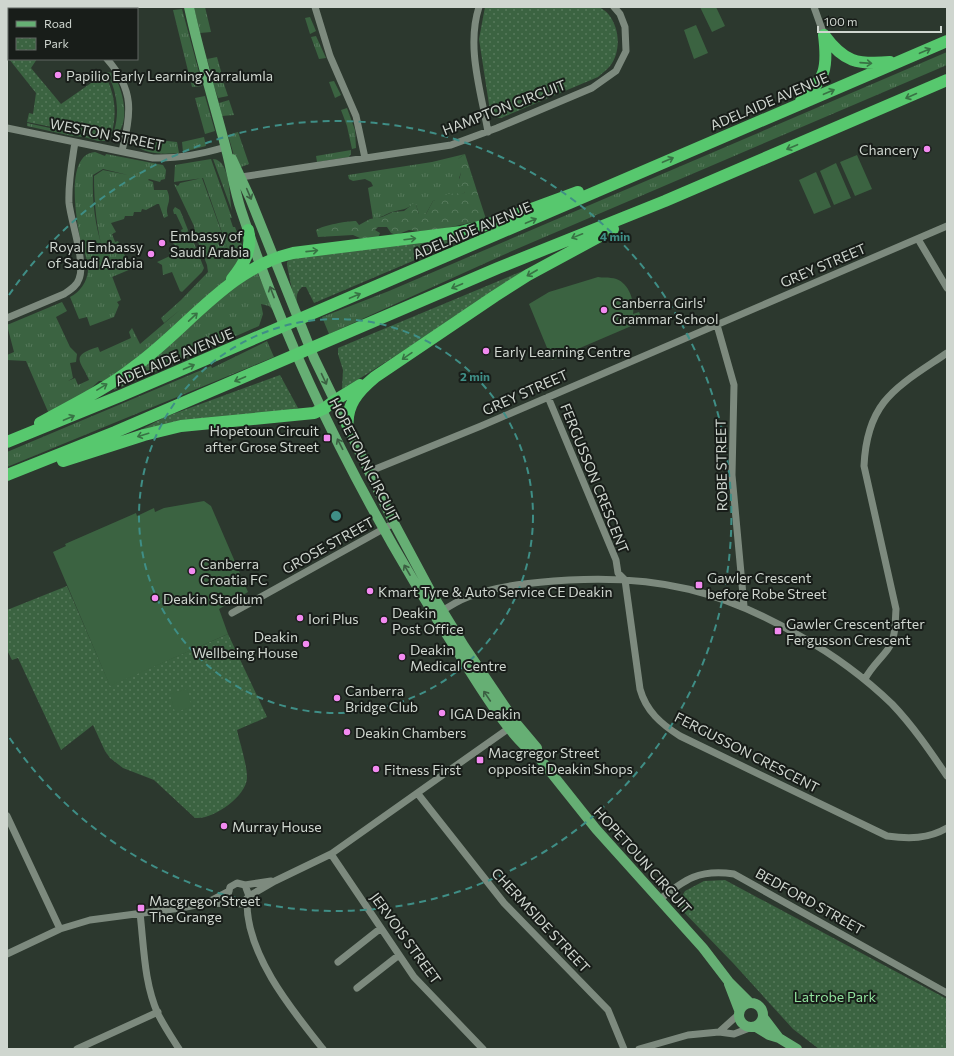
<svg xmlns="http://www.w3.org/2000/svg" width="954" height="1056" font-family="Commissioner,sans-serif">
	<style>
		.grass { fill: url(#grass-tufts) }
		.forest { fill: url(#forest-crowns) }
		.park { fill: url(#park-dots) }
		.pitch { fill: #3b6341 }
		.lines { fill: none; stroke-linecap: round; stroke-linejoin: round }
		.minor { stroke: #7d8a7e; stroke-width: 7 }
		.major { stroke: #66af74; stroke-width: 10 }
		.highway { stroke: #57c86e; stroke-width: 12 }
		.oneway { stroke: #387244 }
		.oneway2 { stroke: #3b5f42 }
		.ring { fill: none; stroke: #3f8e86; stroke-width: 2; stroke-dasharray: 7 5 }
		.poi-dot { fill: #f38af1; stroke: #181d19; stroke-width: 1.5 }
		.labels { text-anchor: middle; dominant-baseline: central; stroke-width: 4; stroke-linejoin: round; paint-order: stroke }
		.poi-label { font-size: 14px; fill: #cfd6cf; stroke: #181d19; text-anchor: start }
		.street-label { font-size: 14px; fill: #cfd6cf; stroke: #181d19 }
		.park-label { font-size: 14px; fill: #90e09c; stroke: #181d19 }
		.centre { fill: #3f8e86; stroke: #181d19; stroke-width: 2 }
		.ring-label { font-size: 12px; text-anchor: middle; font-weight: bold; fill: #3f8e86; stroke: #181d19; stroke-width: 4; stroke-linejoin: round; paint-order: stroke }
	</style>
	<defs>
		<pattern id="grass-tufts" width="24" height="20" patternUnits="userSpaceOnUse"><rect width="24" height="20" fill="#3b6341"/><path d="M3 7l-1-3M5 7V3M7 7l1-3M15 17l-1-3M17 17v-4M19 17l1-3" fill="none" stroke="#56795b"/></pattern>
		<pattern id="forest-crowns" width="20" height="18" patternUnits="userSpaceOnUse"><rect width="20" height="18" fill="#3b6341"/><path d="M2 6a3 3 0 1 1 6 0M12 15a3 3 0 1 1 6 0" fill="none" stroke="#56795b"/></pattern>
		<pattern id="park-dots" width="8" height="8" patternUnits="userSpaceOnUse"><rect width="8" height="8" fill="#3b6341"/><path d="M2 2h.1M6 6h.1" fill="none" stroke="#56795b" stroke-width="1.8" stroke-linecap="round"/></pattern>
	</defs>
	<rect width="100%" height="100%" fill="#2c382e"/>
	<path class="grass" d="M194,7H205L211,32L200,33Z
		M182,9L199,72H197L198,78L200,77L202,86L192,87L173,10Z
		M310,17L316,31L310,34L305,18Z
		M316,36L326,58L319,59L311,37Z
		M947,52V65L512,251L329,334L322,317L389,291Z
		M217,57L222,75L212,76L207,59Z
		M106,72L113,73C122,88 130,116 119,132L114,131C120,112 117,89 106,72Z
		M223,81L228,96L218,98L213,83Z
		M334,81L341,95L335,98L329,82Z
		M205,96L215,131L205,134L195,98Z
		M229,100L234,115L222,116L219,103Z
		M347,108L355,130L356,148L352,149L347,126L341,110Z
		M27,123L110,141H98L84,137L72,136L27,126Z
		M238,132L249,164L241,167L235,159L228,135Z
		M204,137L206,146L183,152L182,142Z
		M138,138L177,142L179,153C166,154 146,155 137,146Z
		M351,150V154L349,157L317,162L316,156Z
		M95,152L105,156L106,154L163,165L166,170L165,179L161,180L160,182L149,179L148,180L153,182L154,190H167C173,203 164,205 168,216L164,218L159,204H157L146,210L142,209L141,212H134L133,216H125L124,219L111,223L116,232L112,234L115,242L118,241L131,269L112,277C98,244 94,211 94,176L103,170L128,175L103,169L93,175C91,225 104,255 121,300L117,302L119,305L114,317L90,326L87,317L79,319L70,297C80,292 87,282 88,271C88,260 83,248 80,238C76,217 65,154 95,152Z
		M465,154L458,159L461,173L459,178L465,193L433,201L426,214H419L416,205L414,204C405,210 403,209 392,212C386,214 381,218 373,219L368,188L373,186L371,182L365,179L353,181L349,179L348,175L432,162Z
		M211,159L232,218H230L233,227H235L243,248V251L230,276L175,327L139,357L104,381H99L88,391L49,414L26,361L7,360V355L14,352L7,325L62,302L67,311L56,317L70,347L77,354L76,362L70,363L73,378L68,381L75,378L78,385L89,380C82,362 68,356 98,347L100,352L131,338L129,332L132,328L140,344L181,309L164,323L161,318L181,300L208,272L207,265L195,234L194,226L174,184L178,186L180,183L202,178L232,261L203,178L174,182L175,165Z
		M213,159C231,160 229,198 232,211Z
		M175,207L180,210L188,230L187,234L182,233L181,230L183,229L176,214H174L173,210Z
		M175,233C179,240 185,243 192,238L204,268L202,272L182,292L180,291L172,272L163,275L162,265L157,262L170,256L169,253L177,250L169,235Z
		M257,272L275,312L269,306L261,304L263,314L259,326L114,390L113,387L218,299Z
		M267,341L274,357L7,467V452L211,366L212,368Z"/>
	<path class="forest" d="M465,154L486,219C461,224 434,234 409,230L396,235L391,233L387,227H378L375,230L380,233L378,238H360L353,235L318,237L316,230C324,225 347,221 356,221L359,225L370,219L382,217L393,212L404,211L414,203L416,205L419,214H426L433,201L448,194L465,193L458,183L461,173L456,168L458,159Z"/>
	<path class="park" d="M7,7H14L13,9H9V59L7,56Z
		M485,7H599C603,9 607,12 609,15C620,29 621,52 610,66C607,70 602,73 598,77L501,118H495L490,111L479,39Z
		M9,59H37L31,68L61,104L104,74C115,92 117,112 112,132L102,137L27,122L29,113L33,114L36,93Z
		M488,229L314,303L306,287H302C297,292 296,296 297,303L292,290L287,265V262L291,259Z
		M537,265L367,374L342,389L343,370L338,354V348Z
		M280,375L298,408L276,414L131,435L165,417Z
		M67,586L110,685L228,634L267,717L237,730C240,744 247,764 247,778C246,797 212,820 195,818L154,780L123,768L110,758L105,751L93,725L61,750L18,658L12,660L7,650V610Z
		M725,880L947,999V1049H819L793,1029L733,963L677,905L685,891L704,881Z"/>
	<path class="pitch" d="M700,7H716L725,26L712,32Z
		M696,25L708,53L694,59L684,30Z
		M857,155L872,189L855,196L840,162Z
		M836,163L851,198L834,205L820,171Z
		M816,172L831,207L814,214L799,180Z
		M598,277C603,278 607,277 611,278C628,279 635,300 633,314L639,312L643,321L552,360L529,304L549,292Z
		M204,501L211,506L248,592L219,609L228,634L110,686L53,552L66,546L65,544L136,513L137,516L154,508L155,512L164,508Z
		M187,689L192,707L175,712L170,694Z"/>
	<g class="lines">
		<path class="minor" d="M31,7L34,9
			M315,7L330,56L356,116L365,158
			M479,7C466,47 481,91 488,132
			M814,7L824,35
			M107,59C135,91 131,112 122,151
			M7,128L153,158C178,159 202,154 226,147
			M241,177L451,145L497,128L592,88L616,71L626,51L625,27L620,14L614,7
			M918,239L947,288
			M7,318L64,294C70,290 77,286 79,279C86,263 71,222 69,203C68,182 72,162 75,142
			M717,325L734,385L732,475L744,606
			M548,397L616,560L618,573L625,580L640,689C646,711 661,724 680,736L887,836C909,839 928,839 947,828
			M368,472L481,426L947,226
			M232,613L394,523
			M439,613C448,607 457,601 468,597C498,585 537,582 569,580C658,575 723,591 800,636C834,655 864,677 892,704C913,726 930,751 947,776
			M865,679C872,666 880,660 888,649C896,638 895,622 896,609L864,466C867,400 897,387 947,353
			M418,794L504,903L608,1010L624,1049
			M7,816L60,929
			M331,854L414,977L483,1049
			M245,885L271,881
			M249,896L275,881L331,854L512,726
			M659,900C685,879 699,869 734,874L947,993
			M247,901C246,954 291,1009 323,1049
			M208,902L229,891
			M140,913C144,947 144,983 158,1014C164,1026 172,1038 179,1049
			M7,954L60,929L90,920L181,908L206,903L242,904L249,896L245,885L237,883L230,887L228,895L232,903
			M338,962L381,928
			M357,988L399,955
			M719,1032L738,1015
			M77,1049L158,1012
			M639,1049L688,1035L719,1032L734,1034L752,1027"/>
		<path class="major" d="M189,7C199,54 213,99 225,145C231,167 234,189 241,210C293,367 371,518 461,657C476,681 514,744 537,755L596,829L703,948L729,982L750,1003
			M232,159L250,198L314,358L394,523L431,592L464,646L516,723L537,748V755
			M729,984L739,1010
			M739 1015a12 12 0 1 1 24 0a12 12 0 1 1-24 0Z
			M763,1017L779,1038L797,1049
			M756,1027L769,1035L779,1038"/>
		<path class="highway" d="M824,35C844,62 857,65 890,62
			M801,101C826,78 828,68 824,35
			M232,279C244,264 253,249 248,230
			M40,423C72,405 106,389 134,367C186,330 228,268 293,253L461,232L499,221L578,192
			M348,429C345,406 358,391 375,377L495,296L528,275L613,229
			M7,442L120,396L947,41
			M63,461L144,435L181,426L314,413L325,408L334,401L360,385
			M7,475L115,432L498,268L665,201L947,80"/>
	</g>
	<defs><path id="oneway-shaft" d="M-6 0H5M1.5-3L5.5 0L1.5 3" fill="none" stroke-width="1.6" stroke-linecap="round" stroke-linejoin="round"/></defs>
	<g class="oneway">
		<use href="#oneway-shaft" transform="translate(925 51) rotate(-23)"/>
		<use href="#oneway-shaft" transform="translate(866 63) rotate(4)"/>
		<use href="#oneway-shaft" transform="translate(829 92) rotate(-23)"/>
		<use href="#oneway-shaft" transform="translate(911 96) rotate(156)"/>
		<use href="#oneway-shaft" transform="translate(792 147) rotate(157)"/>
		<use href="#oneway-shaft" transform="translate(668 160) rotate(-23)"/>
		<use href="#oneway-shaft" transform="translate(531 221) rotate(-23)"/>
		<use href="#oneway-shaft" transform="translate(577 236) rotate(158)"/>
		<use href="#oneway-shaft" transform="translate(410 239) rotate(-7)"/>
		<use href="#oneway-shaft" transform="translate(312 251) rotate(-6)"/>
		<use href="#oneway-shaft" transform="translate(532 273) rotate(150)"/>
		<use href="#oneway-shaft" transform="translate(457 286) rotate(157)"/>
		<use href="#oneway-shaft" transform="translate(355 296) rotate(-23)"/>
		<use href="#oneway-shaft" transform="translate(193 317) rotate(-43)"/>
		<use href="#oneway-shaft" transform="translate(407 356) rotate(145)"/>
		<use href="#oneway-shaft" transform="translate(189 367) rotate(-23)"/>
		<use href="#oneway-shaft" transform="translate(240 379) rotate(157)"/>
		<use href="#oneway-shaft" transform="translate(102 387) rotate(-31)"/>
		<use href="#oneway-shaft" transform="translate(69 418) rotate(-23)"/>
		<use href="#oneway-shaft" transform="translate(143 435) rotate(163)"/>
	</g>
	<g class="oneway2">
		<use href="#oneway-shaft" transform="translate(249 194) rotate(67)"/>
		<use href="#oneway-shaft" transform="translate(272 292) rotate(-111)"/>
		<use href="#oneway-shaft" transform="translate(324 379) rotate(65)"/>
		<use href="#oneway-shaft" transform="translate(340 444) rotate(-117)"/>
		<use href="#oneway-shaft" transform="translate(407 570) rotate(-120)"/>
		<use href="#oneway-shaft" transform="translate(487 696) rotate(-124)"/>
	</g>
	<g class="ring">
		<circle cx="336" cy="516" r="197"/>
		<path d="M9 295A395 395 0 1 1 9 737"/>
	</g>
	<g class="poi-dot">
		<circle cx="58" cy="75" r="4"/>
		<circle cx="927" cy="149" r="4"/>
		<circle cx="162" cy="243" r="4"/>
		<circle cx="151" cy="254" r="4"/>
		<circle cx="604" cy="310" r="4"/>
		<circle cx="486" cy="351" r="4"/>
		<rect x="323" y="434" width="8" height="8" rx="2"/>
		<circle cx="192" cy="571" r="4"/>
		<rect x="695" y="581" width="8" height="8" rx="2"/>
		<circle cx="370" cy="591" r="4"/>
		<circle cx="155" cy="598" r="4"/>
		<circle cx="300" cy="618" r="4"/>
		<circle cx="384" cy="620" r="4"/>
		<rect x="774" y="627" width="8" height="8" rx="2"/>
		<circle cx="306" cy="644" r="4"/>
		<circle cx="402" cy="657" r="4"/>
		<circle cx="337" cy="698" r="4"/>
		<circle cx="442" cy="713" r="4"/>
		<circle cx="347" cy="732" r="4"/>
		<rect x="476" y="756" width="8" height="8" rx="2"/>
		<circle cx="376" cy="769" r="4"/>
		<circle cx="224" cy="826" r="4"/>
		<rect x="137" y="904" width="8" height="8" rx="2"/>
	</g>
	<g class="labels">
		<g class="poi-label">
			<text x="66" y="75">Papilio Early Learning Yarralumla</text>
			<text x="919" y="149" text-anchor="end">Chancery</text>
			<text x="170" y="235">Embassy of<tspan x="170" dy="16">Saudi Arabia</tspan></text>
			<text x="143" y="246" text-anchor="end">Royal Embassy<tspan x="143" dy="16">of Saudi Arabia</tspan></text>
			<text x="612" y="302">Canberra Girls'<tspan x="612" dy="16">Grammar School</tspan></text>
			<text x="494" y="351">Early Learning Centre</text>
			<text x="319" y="430" text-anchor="end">Hopetoun Circuit<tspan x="319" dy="16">after Grose Street</tspan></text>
			<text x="200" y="563">Canberra<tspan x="200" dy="16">Croatia FC</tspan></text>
			<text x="707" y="577">Gawler Crescent<tspan x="707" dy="16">before Robe Street</tspan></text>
			<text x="378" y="591">Kmart Tyre &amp; Auto Service CE Deakin</text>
			<text x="163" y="598">Deakin Stadium</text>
			<text x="392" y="612">Deakin<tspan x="392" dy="16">Post Office</tspan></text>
			<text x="308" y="618">Iori Plus</text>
			<text x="786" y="623">Gawler Crescent after<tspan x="786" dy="16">Fergusson Crescent</tspan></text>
			<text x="298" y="636" text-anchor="end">Deakin<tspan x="298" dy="16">Wellbeing House</tspan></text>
			<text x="410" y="649">Deakin<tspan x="410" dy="16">Medical Centre</tspan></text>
			<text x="345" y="690">Canberra<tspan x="345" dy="16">Bridge Club</tspan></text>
			<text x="450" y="713">IGA Deakin</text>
			<text x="355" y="732">Deakin Chambers</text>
			<text x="488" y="752">Macgregor Street<tspan x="488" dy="16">opposite Deakin Shops</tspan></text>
			<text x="384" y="769">Fitness First</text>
			<text x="232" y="826">Murray House</text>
			<text x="149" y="900">Macgregor Street<tspan x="149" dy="16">The Grange</tspan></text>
		</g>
		<g class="street-label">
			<text transform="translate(769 101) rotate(-23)">ADELAIDE AVENUE</text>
			<text transform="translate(504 107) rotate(-21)">HAMPTON CIRCUIT</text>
			<text transform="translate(107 134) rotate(11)">WESTON STREET</text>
			<text transform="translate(472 230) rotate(-23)">ADELAIDE AVENUE</text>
			<text transform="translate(823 265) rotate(-23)">GREY STREET</text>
			<text transform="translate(174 357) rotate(-23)">ADELAIDE AVENUE</text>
			<text transform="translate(525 392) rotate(-24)">GREY STREET</text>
			<text transform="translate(365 460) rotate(63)">HOPETOUN CIRCUIT</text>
			<text transform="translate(721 465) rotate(-91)">ROBE STREET</text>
			<text transform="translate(595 478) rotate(68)">FERGUSSON CRESCENT</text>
			<text transform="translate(328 545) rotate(-29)">GROSE STREET</text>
			<text transform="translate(747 752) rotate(27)">FERGUSSON CRESCENT</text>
			<text transform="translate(643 860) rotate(48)">HOPETOUN CIRCUIT</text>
			<text transform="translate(810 901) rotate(29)">BEDFORD STREET</text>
			<text transform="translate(541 920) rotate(47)">CHERMSIDE STREET</text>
			<text transform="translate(406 938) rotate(54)">JERVOIS STREET</text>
		</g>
		<g class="park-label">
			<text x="835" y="996">Latrobe Park</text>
		</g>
	</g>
	<circle cx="336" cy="516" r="6" class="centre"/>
	<g class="ring-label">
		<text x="615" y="241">4 min</text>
		<text x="475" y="381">2 min</text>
	</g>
	<rect width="954" height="1056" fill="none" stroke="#cfd6cf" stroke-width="16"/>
	<rect x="8" y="8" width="130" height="52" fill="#181d19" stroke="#616762"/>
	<rect x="16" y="21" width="20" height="6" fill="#66af74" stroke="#616762"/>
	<text x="44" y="28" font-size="12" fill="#cfd6cf">Road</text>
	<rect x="16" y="38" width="20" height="12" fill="url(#park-dots)" stroke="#616762"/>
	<text x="44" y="48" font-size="12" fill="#cfd6cf">Park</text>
	<path d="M818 26v6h123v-6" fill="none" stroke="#cfd6cf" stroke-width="2"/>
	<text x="824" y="26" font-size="12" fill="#cfd6cf" stroke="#181d19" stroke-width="3" paint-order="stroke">100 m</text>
</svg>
